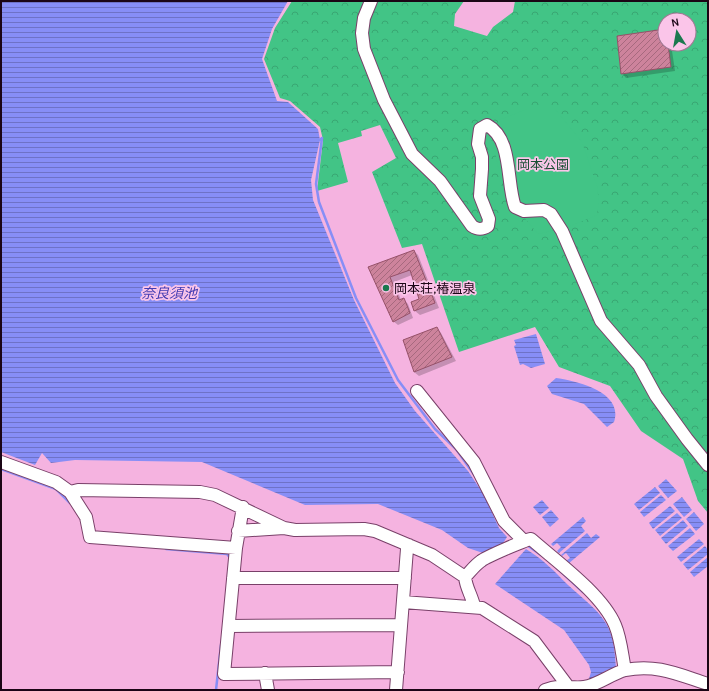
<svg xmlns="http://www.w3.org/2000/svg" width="709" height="691" font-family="Karla,'Noto Sans JP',sans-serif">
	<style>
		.forest { fill: url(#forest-crowns); fill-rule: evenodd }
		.park { fill: #42c486 }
		.water { fill: url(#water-rules) }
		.shadow { fill: #0003 }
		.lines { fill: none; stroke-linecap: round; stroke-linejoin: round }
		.stream { stroke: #878ef6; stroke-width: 2.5 }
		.building { fill: url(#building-hatch); stroke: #965169 }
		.minor-casing { stroke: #794069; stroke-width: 14 }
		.minor { stroke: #fff; stroke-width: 12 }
		.poi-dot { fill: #1b784e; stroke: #fbc5e9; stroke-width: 1.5 }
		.labels { text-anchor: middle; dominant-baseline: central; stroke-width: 3.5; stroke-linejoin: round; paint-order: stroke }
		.park-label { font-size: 13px; fill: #1a4f35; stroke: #fbc5e9 }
		.poi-label { font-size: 13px; fill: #1b0515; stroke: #fbc5e9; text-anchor: start }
		.water-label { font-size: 14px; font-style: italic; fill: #423bb2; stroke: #fbc5e9 }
	</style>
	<defs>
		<pattern id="forest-crowns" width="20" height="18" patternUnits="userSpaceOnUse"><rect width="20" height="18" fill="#42c486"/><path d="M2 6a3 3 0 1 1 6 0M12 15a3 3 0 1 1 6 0" fill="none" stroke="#39a773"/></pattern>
		<pattern id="water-rules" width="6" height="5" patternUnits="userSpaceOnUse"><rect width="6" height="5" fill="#878ef6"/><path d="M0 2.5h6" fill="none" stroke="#6e72c6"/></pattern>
		<pattern id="building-hatch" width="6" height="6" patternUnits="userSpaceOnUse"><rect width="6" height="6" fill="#cd839c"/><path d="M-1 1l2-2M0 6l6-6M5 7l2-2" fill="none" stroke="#a6697e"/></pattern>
	</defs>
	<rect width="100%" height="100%" fill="#f5b3e0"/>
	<path class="forest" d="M292,1H464L455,14L454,26L487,36L493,27L513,12L515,1H708V513L698,501L683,459L641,431L610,386L559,367L535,327L459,352L422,244L402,248L372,172L396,158L380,125L361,131L362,136L338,143L348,182L317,191L323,140L320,127L290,101L280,98L264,59L275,28ZM665,20H689V44H665Z"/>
	<path class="park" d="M527,109H555L582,142L597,186L599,202L597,215L568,227L538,234L518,210L500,177L493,141L499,120Z"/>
	<path class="water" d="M1,1H288L272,29L262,59L277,101L288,102L318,129L320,140L311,180L313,200L354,300L395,383L415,411L468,471L484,495L499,528L507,537L500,548L483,553L468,548L442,530L378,504L305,505L202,462L75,460L51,463L42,453L35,465L1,452Z
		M536,334L545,364L531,368L523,364L520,365L514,346L516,345L514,340Z
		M556,378C577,381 624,392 614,422L607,427L584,404L552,394L547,386Z
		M666,479L677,491L668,498L658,486Z
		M655,487L660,493L639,510L634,504Z
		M661,495L666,500L644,517L640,512Z
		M682,497L692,510L684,517L673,504Z
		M542,500L549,508L540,515L533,507Z
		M670,506L675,511L653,529L649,523Z
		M551,510L559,519L550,527L542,517Z
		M694,512L704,524L696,531L686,519Z
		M677,513L682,518L660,536L655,530Z
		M583,517L586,521L581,526L585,531L559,553L557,551L561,547L557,543L553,546L551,544Z
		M683,520L688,526L666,544L661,538Z
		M690,528L695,534L673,551L668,546Z
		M587,533L591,538L596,534L600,537L568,564L566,561L570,558L566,553L562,556L561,555Z
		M699,539L704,544L681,562L677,557Z
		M705,546L708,550V554L688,570L683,564Z
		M526,549C544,560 554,571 568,585C582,598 598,609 607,625C614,638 615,653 616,668L607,670L588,682L591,672L589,665L564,630L495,584Z
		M708,557V566L694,577L690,572Z"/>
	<path class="shadow" d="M665,30V44H671L675,71L626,78L622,73Z
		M414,251L418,255L439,308L420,315L415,311L412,303L420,299L412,275L394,282L401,300L403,299L408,304L413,318L398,325L393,321L370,268Z
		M437,328L441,333L456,361L419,376L414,372Z"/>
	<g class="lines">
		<path class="stream" d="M320,140L322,138L316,184L319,202L356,298L398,380L435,429L456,449L475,476
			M1,469L56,489L70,503
			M527,545L541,555
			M166,549L227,554L231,559
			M557,568L583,592
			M216,690L221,645"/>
	</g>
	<path class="building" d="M665,29V44H668L671,67L621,74L617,36Z
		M414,250L435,303L414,311L411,302L419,299L410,270L390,277L399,300L404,298L410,313L393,322L368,267Z
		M437,327L452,357L414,372L403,340Z"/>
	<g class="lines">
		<defs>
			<path id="minor" d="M371,1L364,18L362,33L364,49L384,100L412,154L440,181L472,226C478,230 482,230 488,226L489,219L480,196L482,169V157L478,144L480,129L487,125C513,139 506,182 515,207L524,211L544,210L551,214L562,231L601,321L639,365L656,396L687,439L708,465
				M417,391L474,462L504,521L523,540
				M1,462L56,482L70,492L78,490L200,492L215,495L284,528L295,530L364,529L375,531L432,555L465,577
				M70,492L86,517L90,537L236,548
				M243,507L236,548L224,674L398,672
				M238,531L284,528
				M233,578H405
				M403,602L482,608L534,641L567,685
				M474,606C472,596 466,588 465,577C470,572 475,565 481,561C486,557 525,540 531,539C556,561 602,594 615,625C621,639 622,655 625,670C657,664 677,674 708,684
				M229,626L401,625
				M265,673L268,690
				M396,690L407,549L409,545
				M545,690C563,683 569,689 584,687C598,685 611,674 625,670"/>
		</defs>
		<use href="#minor" class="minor-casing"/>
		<use href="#minor" class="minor"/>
	</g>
	<circle class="poi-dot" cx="386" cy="288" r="4"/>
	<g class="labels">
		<g class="park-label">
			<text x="543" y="164">岡本公園</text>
		</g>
		<g class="poi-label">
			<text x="394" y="288">岡本荘;椿温泉</text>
		</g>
		<g class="water-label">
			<text x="169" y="293">奈良須池</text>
		</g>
	</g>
	<rect width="709" height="691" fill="none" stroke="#1b0515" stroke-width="4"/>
	<g transform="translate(677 32) rotate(349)"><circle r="19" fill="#fbc5e9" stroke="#a17894"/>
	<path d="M0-3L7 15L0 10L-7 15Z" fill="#1b784e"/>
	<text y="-6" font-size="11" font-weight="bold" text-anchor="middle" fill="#1b0515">N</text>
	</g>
</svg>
